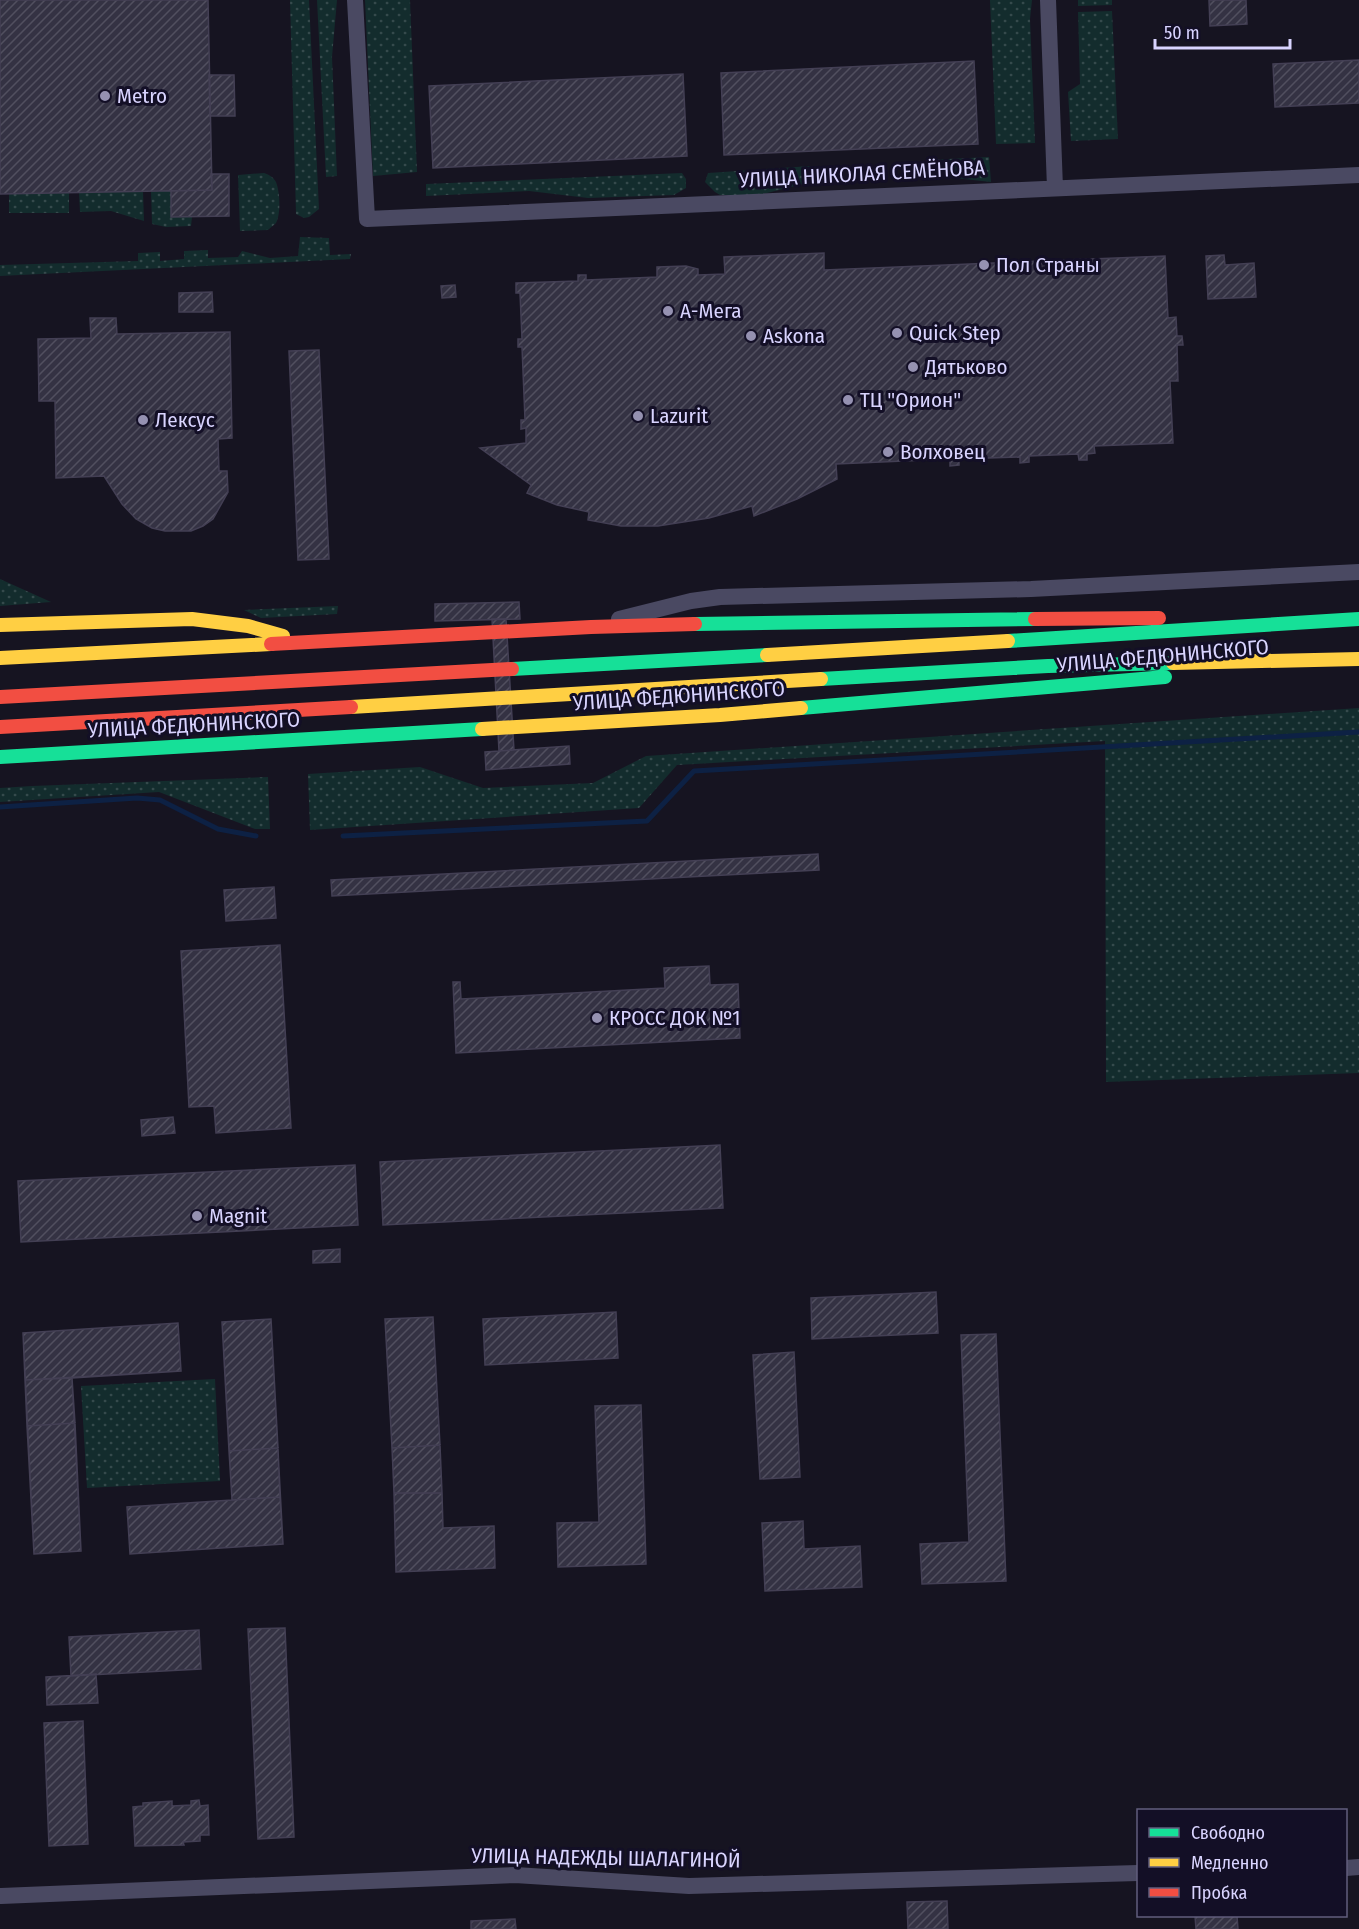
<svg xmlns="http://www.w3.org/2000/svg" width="1359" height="1929" font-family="'Fira Sans Condensed',sans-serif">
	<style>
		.grass { fill: url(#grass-dots) }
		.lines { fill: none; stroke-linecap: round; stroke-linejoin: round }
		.stream { stroke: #0d2144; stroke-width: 5 }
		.building { fill: url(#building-hatch); stroke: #433f54; stroke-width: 1.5 }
		.street { stroke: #4a4962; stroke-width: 16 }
		.fast { stroke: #16e098; stroke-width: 14 }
		.slow { stroke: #ffcf43; stroke-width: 14 }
		.jam { stroke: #f24e42; stroke-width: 14 }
		.poi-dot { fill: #9591b1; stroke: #130f26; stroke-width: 2 }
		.labels { text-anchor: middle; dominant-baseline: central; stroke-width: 6; stroke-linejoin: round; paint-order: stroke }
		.poi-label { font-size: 21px; fill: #d9d4ff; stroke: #130f26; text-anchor: start }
		.street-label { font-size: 21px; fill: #d9d4ff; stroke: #130f26 }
	</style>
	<defs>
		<pattern id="grass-dots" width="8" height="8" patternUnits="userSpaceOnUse" patternTransform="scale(1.5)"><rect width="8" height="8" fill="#132c2d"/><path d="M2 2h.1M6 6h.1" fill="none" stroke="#354a4c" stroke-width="1.8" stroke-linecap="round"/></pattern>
		<pattern id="building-hatch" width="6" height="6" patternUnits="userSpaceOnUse" patternTransform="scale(1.5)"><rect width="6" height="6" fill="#343243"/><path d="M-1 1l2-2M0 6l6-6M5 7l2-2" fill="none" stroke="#514f5f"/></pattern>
	</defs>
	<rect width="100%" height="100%" fill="#161421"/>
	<path class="grass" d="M290,0H309L319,209L309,217L304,218L296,214Z
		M317,0H337L332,57L337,176L326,177Z
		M365,0H410L417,172L373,176Z
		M990,0H1032L1030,19L1035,143L996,144Z
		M1078,0H1112V5L1078,6Z
		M1112,11L1118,139L1071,141L1068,92L1080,84L1078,12Z
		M989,157L991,182L928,175V160Z
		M811,166V182L759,195H720L715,192L705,182L708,173Z
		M264,173C270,175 273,177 276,182C280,192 281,214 276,223C274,225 271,227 268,230L240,231L238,175Z
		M682,173L686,179V188L674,195L588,198L529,191L426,196V184Z
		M143,191L144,221L111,211L80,212L79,193Z
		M151,191H171L172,217H192L191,226L166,227L152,224Z
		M69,193V213H9V194Z
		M300,237L329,238L330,255L351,254L350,259L0,276V265L138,261V253L160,252V261L184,259V251L208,250V258L238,257L242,251L270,258L298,256Z
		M0,579L51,602L0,606Z
		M338,606L337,614L261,618L244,610Z
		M1359,708V1073L1106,1082L1105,741L677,765L639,808L310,830L308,774L420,767L483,788L593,783L646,756Z
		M268,777L270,829H255L159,792L0,802V788L32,786Z
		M215,1379L220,1481L87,1488L81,1386Z"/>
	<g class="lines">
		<path class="stream" d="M0,807L137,798L160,800L218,829L256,836
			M343,836L647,821L694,771L1359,732"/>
	</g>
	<path class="building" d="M0,0H208L212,190L0,194Z
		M1209,0H1246L1247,24L1210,26Z
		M1359,60V103L1275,107L1273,64Z
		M974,61L978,144L724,155L721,73Z
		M683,74L687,156L433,168L429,86Z
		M209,75H234L235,116H210Z
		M211,174H229V216L171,217V191L212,190Z
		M824,253V270L1165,256L1168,318L1176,317L1177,336H1182L1183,345H1177L1178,381H1170L1173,443L1094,446L1095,453L1087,454V460H1079L1078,454L1029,456V462L1020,463V457L959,459V465L950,466V459L836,464L837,479L797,499L754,516L752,506L709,518L658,526H621L588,520L589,512L557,505L527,493L531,485L480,448L526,443V428L521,429V420H525L522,347H518V339H522L520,293H516V283L578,281V275H586V280L657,277V267L686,266L698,269V275L725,274L724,257Z
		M1224,255L1225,265L1254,263L1256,297L1208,299L1206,256Z
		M455,285L456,297L442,298L441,286Z
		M212,292L213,312H179V293Z
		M90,318H116L117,334L230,332L232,438L218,439L219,471H227L228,492L213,519L203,526L191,531H165L152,528L136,519L122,504L104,476L56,478L55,401H39L38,339L91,338Z
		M319,350L329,559L298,560L289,351Z
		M519,602L520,619L435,621V604Z
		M492,619H506L514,750L499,751Z
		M569,746L570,764L486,770L485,752Z
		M818,854L819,870L332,896L331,880Z
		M274,887L276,918L226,921L224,890Z
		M280,945L291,1128L216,1133L214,1106L189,1107L181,951Z
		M709,966L710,985L738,984L740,1038L456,1053L453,982H460L461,999L665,988L664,968Z
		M173,1117L175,1133L142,1136L141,1120Z
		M720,1145L723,1208L383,1225L380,1162Z
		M355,1165L358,1225L21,1242L18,1181Z
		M340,1249V1262L313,1263V1251Z
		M936,1292L938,1333L812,1339L811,1298Z
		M616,1312L618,1358L485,1365L483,1319Z
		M433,1317L440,1445L392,1448L385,1319Z
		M271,1319L283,1544L130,1554L127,1507L232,1500L222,1322Z
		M271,1319L278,1448L229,1451L222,1322Z
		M178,1323L181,1371L72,1378L81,1551L34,1554L23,1333Z
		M178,1323L181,1371L25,1380L23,1333Z
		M996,1334L1006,1581L922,1584L920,1544L969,1542L961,1335Z
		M794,1352L800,1477L760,1479L753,1355Z
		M72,1378L75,1423L27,1426L25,1380Z
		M641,1405L646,1564L558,1567L557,1523L599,1522L595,1406Z
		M75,1423L81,1551L34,1554L27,1426Z
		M440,1445L442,1493H394L392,1448Z
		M278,1448L280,1497L232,1500L229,1451Z
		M394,1493H442L443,1528L494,1526L495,1568L396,1572Z
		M280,1497L283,1544L130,1554L127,1507Z
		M803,1521L804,1549L860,1546L862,1587L765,1591L762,1523Z
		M285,1628L294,1837L258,1839L248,1629Z
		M199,1630L201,1669L71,1676L69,1637Z
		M96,1674L98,1703L47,1705L46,1677Z
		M83,1721L88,1844L49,1846L44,1723Z
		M199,1800L200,1806L208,1805L209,1835H200V1841L183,1842L184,1845L135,1846L133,1807L143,1806V1803L172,1801V1806L191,1805V1801Z
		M947,1901L948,1929H908L907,1902Z
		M1195,1916H1237L1238,1929H1196Z
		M515,1919L516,1929H471V1921Z"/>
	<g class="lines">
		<path class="street" d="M355,0L367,219L1359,175
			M1048,0L1055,188
			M619,619L691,601L720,597L1031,589L1359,572
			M1346,1868L1359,1867
			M1,1896L515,1875L689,1886L1138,1873"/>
		<path class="fast" d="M695,624L1035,619
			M1008,641L1359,619
			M512,669L767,655
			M821,679L1048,666L1173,663
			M801,708L1165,677
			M0,757L482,729"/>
		<path class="slow" d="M0,625L192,619L248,626L283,636
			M767,655L1008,641
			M0,658L271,644
			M1173,663L1359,659
			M351,707L821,679
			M482,729L720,715L801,708"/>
		<path class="jam" d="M1035,619L1159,618
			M271,644L591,627L695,624
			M0,697L512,669
			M0,727L351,707"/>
	</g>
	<g class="poi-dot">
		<circle cx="105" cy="96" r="6"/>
		<circle cx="984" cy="265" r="6"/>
		<circle cx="668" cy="311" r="6"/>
		<circle cx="897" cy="333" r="6"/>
		<circle cx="751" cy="336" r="6"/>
		<circle cx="913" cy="367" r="6"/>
		<circle cx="848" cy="400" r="6"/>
		<circle cx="638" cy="416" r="6"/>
		<circle cx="143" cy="420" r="6"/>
		<circle cx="888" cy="452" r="6"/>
		<circle cx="597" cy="1018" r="6"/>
		<circle cx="197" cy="1216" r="6"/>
	</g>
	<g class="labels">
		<g class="poi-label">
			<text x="117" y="96">Metro</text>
			<text x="996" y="265">Пол Страны</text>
			<text x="680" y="311">А-Мега</text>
			<text x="909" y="333">Quick Step</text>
			<text x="763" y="336">Askona</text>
			<text x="925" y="367">Дятьково</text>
			<text x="860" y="400">ТЦ "Орион"</text>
			<text x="650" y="416">Lazurit</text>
			<text x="155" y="420">Лексус</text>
			<text x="900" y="452">Волховец</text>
			<text x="609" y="1018">КРОСС ДОК №1</text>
			<text x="209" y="1216">Magnit</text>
		</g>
		<g class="street-label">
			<text transform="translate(862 174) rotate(-3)">УЛИЦА НИКОЛАЯ СЕМЁНОВА</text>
			<text transform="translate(1163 656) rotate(-5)">УЛИЦА ФЕДЮНИНСКОГО</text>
			<text transform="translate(679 696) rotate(-4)">УЛИЦА ФЕДЮНИНСКОГО</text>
			<text transform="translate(194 725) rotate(-3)">УЛИЦА ФЕДЮНИНСКОГО</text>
			<text transform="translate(606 1858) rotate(1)">УЛИЦА НАДЕЖДЫ ШАЛАГИНОЙ</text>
		</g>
	</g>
	<rect x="1137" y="1809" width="210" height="108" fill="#130f26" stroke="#625e7d" stroke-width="1.5"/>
	<rect x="1149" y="1828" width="30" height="9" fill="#16e098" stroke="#625e7d" stroke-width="1.5"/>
	<text x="1191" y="1839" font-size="18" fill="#d9d4ff">Свободно</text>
	<rect x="1149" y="1858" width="30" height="9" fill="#ffcf43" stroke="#625e7d" stroke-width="1.5"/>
	<text x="1191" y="1869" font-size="18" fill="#d9d4ff">Медленно</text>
	<rect x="1149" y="1888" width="30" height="9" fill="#f24e42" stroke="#625e7d" stroke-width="1.5"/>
	<text x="1191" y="1899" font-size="18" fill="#d9d4ff">Пробка</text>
	<path d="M1155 39v9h135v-9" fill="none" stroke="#d9d4ff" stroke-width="3"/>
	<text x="1164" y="39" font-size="18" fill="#d9d4ff" stroke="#130f26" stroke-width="4.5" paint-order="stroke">50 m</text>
</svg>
